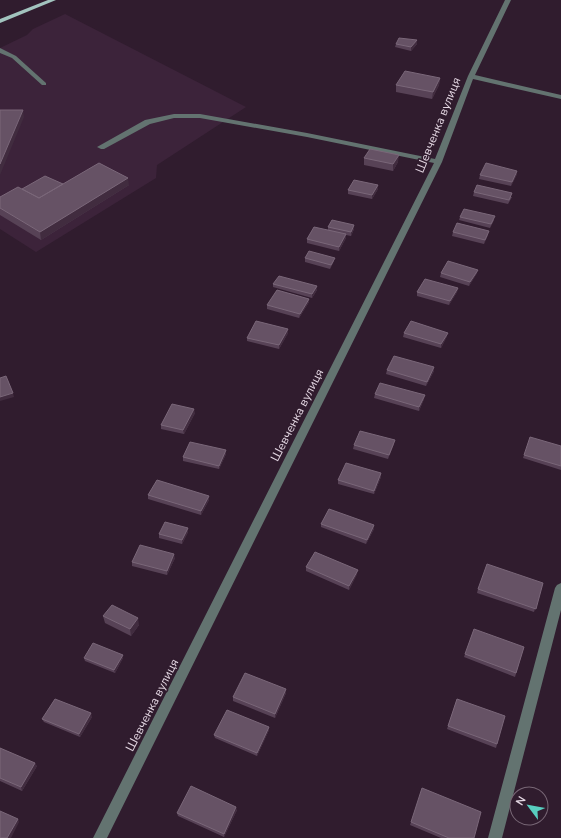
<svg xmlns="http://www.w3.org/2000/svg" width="561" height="838" font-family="'Nunito Sans',sans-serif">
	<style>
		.built { fill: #3c233a }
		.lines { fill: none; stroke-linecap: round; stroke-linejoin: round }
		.minor { fill: #637370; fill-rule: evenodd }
		.major { fill: #a2c3be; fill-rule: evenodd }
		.wall { fill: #574256 }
		.shaded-wall { fill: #412c3f }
		.building { fill: #665265; stroke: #7a6779 }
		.labels { text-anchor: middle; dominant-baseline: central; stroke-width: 3.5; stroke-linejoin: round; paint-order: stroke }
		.street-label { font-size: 12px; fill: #e4d7e3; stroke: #301c2e }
	</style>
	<rect width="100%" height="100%" fill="#301c2e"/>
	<path class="built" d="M65,14L246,107L157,165L156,178L36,252L0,229V48L27,35L33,29Z"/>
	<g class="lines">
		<path class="minor" d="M505,0H511L475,75L561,95V99L473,79L442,162L107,838H93L434,163L307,137L200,118H174L150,124L104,149H101L97,147L145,120L174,114H200L307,133L435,159L468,76Z
			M0,48L16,56L46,83V85H42L12,58L0,53Z
			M561,583V610L502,838H488L555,588L557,585Z"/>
		<path class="major" d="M48,0H56L0,23V19Z"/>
	</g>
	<path class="wall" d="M417,40V44L411,51L395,47L396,44Z
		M440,78L439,85L432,99L396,92V85Z
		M364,158L398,162L393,171L364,165Z
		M517,174L511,186L479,179L480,175Z
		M63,184L129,185L41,240L0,215V197L22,189Z
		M378,185V189L372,199L348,194V190Z
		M474,192L512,197L508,204L473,196Z
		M460,217L494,220L490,228L459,220Z
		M328,227L354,229L351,236L346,235V238L339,251L307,243V239L328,230Z
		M453,232L488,235L484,244L452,236Z
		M305,258L334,261L330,269L305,262Z
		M441,273H477L469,286L440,277Z
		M273,284L317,286V290L312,298L273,287Z
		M458,288L457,292L449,305L417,296V292Z
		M309,299V302L299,318L267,309V305Z
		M288,333L279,349L247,341V338Z
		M404,333L447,336L441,348L403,337Z
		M387,370L434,371L426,386L386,374Z
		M375,394L424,399L419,411L374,398Z
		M195,413L184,434L161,429V425Z
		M394,444L388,459L353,449L354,445Z
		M561,446V470L523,458L524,455Z
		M226,454L219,469L183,461V457Z
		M381,473V477L374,494L338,484V480Z
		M148,495L209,500L201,515L148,499Z
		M321,524L374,525V529L366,544L321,527Z
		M188,528V532L182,544L159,538V534Z
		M175,558L167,575L132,566V562Z
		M306,567L357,574L349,590L306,571Z
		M543,583L534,612L477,593L478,589Z
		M103,616L139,625L131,636L105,623Z
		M524,647L515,677L464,657L465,654Z
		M84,658H123L115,673L85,661Z
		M286,693L275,718L233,701V697Z
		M457,699L497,744L496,748L447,729Z
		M92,717L80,737L44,722L42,719Z
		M269,727V730L257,756L215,738L214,735Z
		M0,748L37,766L22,791L0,781Z
		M237,810L224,837L178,816L177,813Z
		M411,822L474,838H441L410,825Z"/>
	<path class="shaded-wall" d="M417,40V44L411,51V47Z
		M440,78L439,85L432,99L433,92Z
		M23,110L24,117L0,175V164Z
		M399,155L398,162L393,171V164Z
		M517,171V174L511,186L512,182Z
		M128,178L129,185L41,240L40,232Z
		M378,185V189L372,199V195Z
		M354,225V229L351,236V232Z
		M489,231L488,235L484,244L485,240Z
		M346,234V238L339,251V247Z
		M478,270L477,273L469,286L470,282Z
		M317,286V290L312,298V294Z
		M458,288L457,292L449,305L450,301Z
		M309,299V302L299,318L300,314Z
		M288,329V333L279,349V345Z
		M448,333L447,336L441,348V344Z
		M434,367V371L426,386L427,382Z
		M13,393L14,397L0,401V397Z
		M425,395L424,399L419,411V407Z
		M194,409L195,413L184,434L183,430Z
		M395,440L394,444L388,459L389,455Z
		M226,450V454L219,469V466Z
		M381,473V477L374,494V491Z
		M209,496V500L201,515V511Z
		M374,525V529L366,544L367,540Z
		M188,528V532L182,544V540Z
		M174,554L175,558L167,575V571Z
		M358,570L357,574L349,590V586Z
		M138,618L139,625L131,636L130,629Z
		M123,655V658L115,673L114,670Z
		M286,689V693L275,718V714Z
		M91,713L92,717L80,737L79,734Z
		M269,727V730L257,756V753Z
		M35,763L37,766L22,791L21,787Z
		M236,807L237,810L224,837V834Z
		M18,819L19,822L11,838H7Z"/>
	<path class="building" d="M399,38L417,40L411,47L396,44Z
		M405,71L440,78L433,92L396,85Z
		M0,110H23L0,164Z
		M370,149L399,155L393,164L364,158Z
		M99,163L128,178L40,232L0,208V197L18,187L39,198Z
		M486,163L517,171L512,182L480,175Z
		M45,176L63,184L39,198L22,189Z
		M354,180L378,185L372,195L348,190Z
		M477,185L512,193L509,200L474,192Z
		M464,209L495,216L491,224L460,217Z
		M332,220L354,225L351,232L328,227Z
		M457,223L489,231L485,240L453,232Z
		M314,227L346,234L339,247L307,239Z
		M309,251L335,258L331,265L305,258Z
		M448,261L478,270L470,282L441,273Z
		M279,276L317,286L312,294L273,284Z
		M425,279L458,288L450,301L417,292Z
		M277,290L309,299L300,314L267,305Z
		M256,321L288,329L279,345L247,338Z
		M411,321L448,333L441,344L404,333Z
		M394,356L434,367L427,382L387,370Z
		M6,376L13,393L0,397V378Z
		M380,383L425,395L419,407L375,394Z
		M172,404L194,409L183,430L161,425Z
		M360,431L395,440L389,455L354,445Z
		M530,437L561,446V466L524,455Z
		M190,442L226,450L219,466L183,457Z
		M346,463L381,473L374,491L338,480Z
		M157,480L209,496L201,511L148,495Z
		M329,509L374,525L367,540L321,524Z
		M165,522L188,528L182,540L159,534Z
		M140,545L174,554L167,571L132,562Z
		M315,552L358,570L349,586L306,567Z
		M487,564L543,583L536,609L478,589Z
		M112,605L138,618L130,629L103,616Z
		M474,629L524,647L516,673L465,654Z
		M93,643L123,655L114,670L84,658Z
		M245,673L286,689L275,714L233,697Z
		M55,699L91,713L79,734L42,719Z
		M457,699L505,716L497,744L448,726Z
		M227,710L269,727L257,753L214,735Z
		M0,748L35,763L21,787L0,778Z
		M191,786L236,807L224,834L177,813Z
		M422,788L481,812L474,838H449L411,822Z
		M0,811L18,819L7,838H0Z"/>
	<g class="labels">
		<g class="street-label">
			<text transform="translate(438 125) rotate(-68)">Шевченка вулиця</text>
			<text transform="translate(297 415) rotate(-63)">Шевченка вулиця</text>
			<text transform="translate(152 705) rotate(-63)">Шевченка вулиця</text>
		</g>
	</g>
	<g transform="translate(529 806) rotate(302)"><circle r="19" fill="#301c2e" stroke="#786776"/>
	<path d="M0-3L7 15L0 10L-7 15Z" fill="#58cec0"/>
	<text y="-6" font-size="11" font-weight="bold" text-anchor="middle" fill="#e4d7e3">N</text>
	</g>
</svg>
